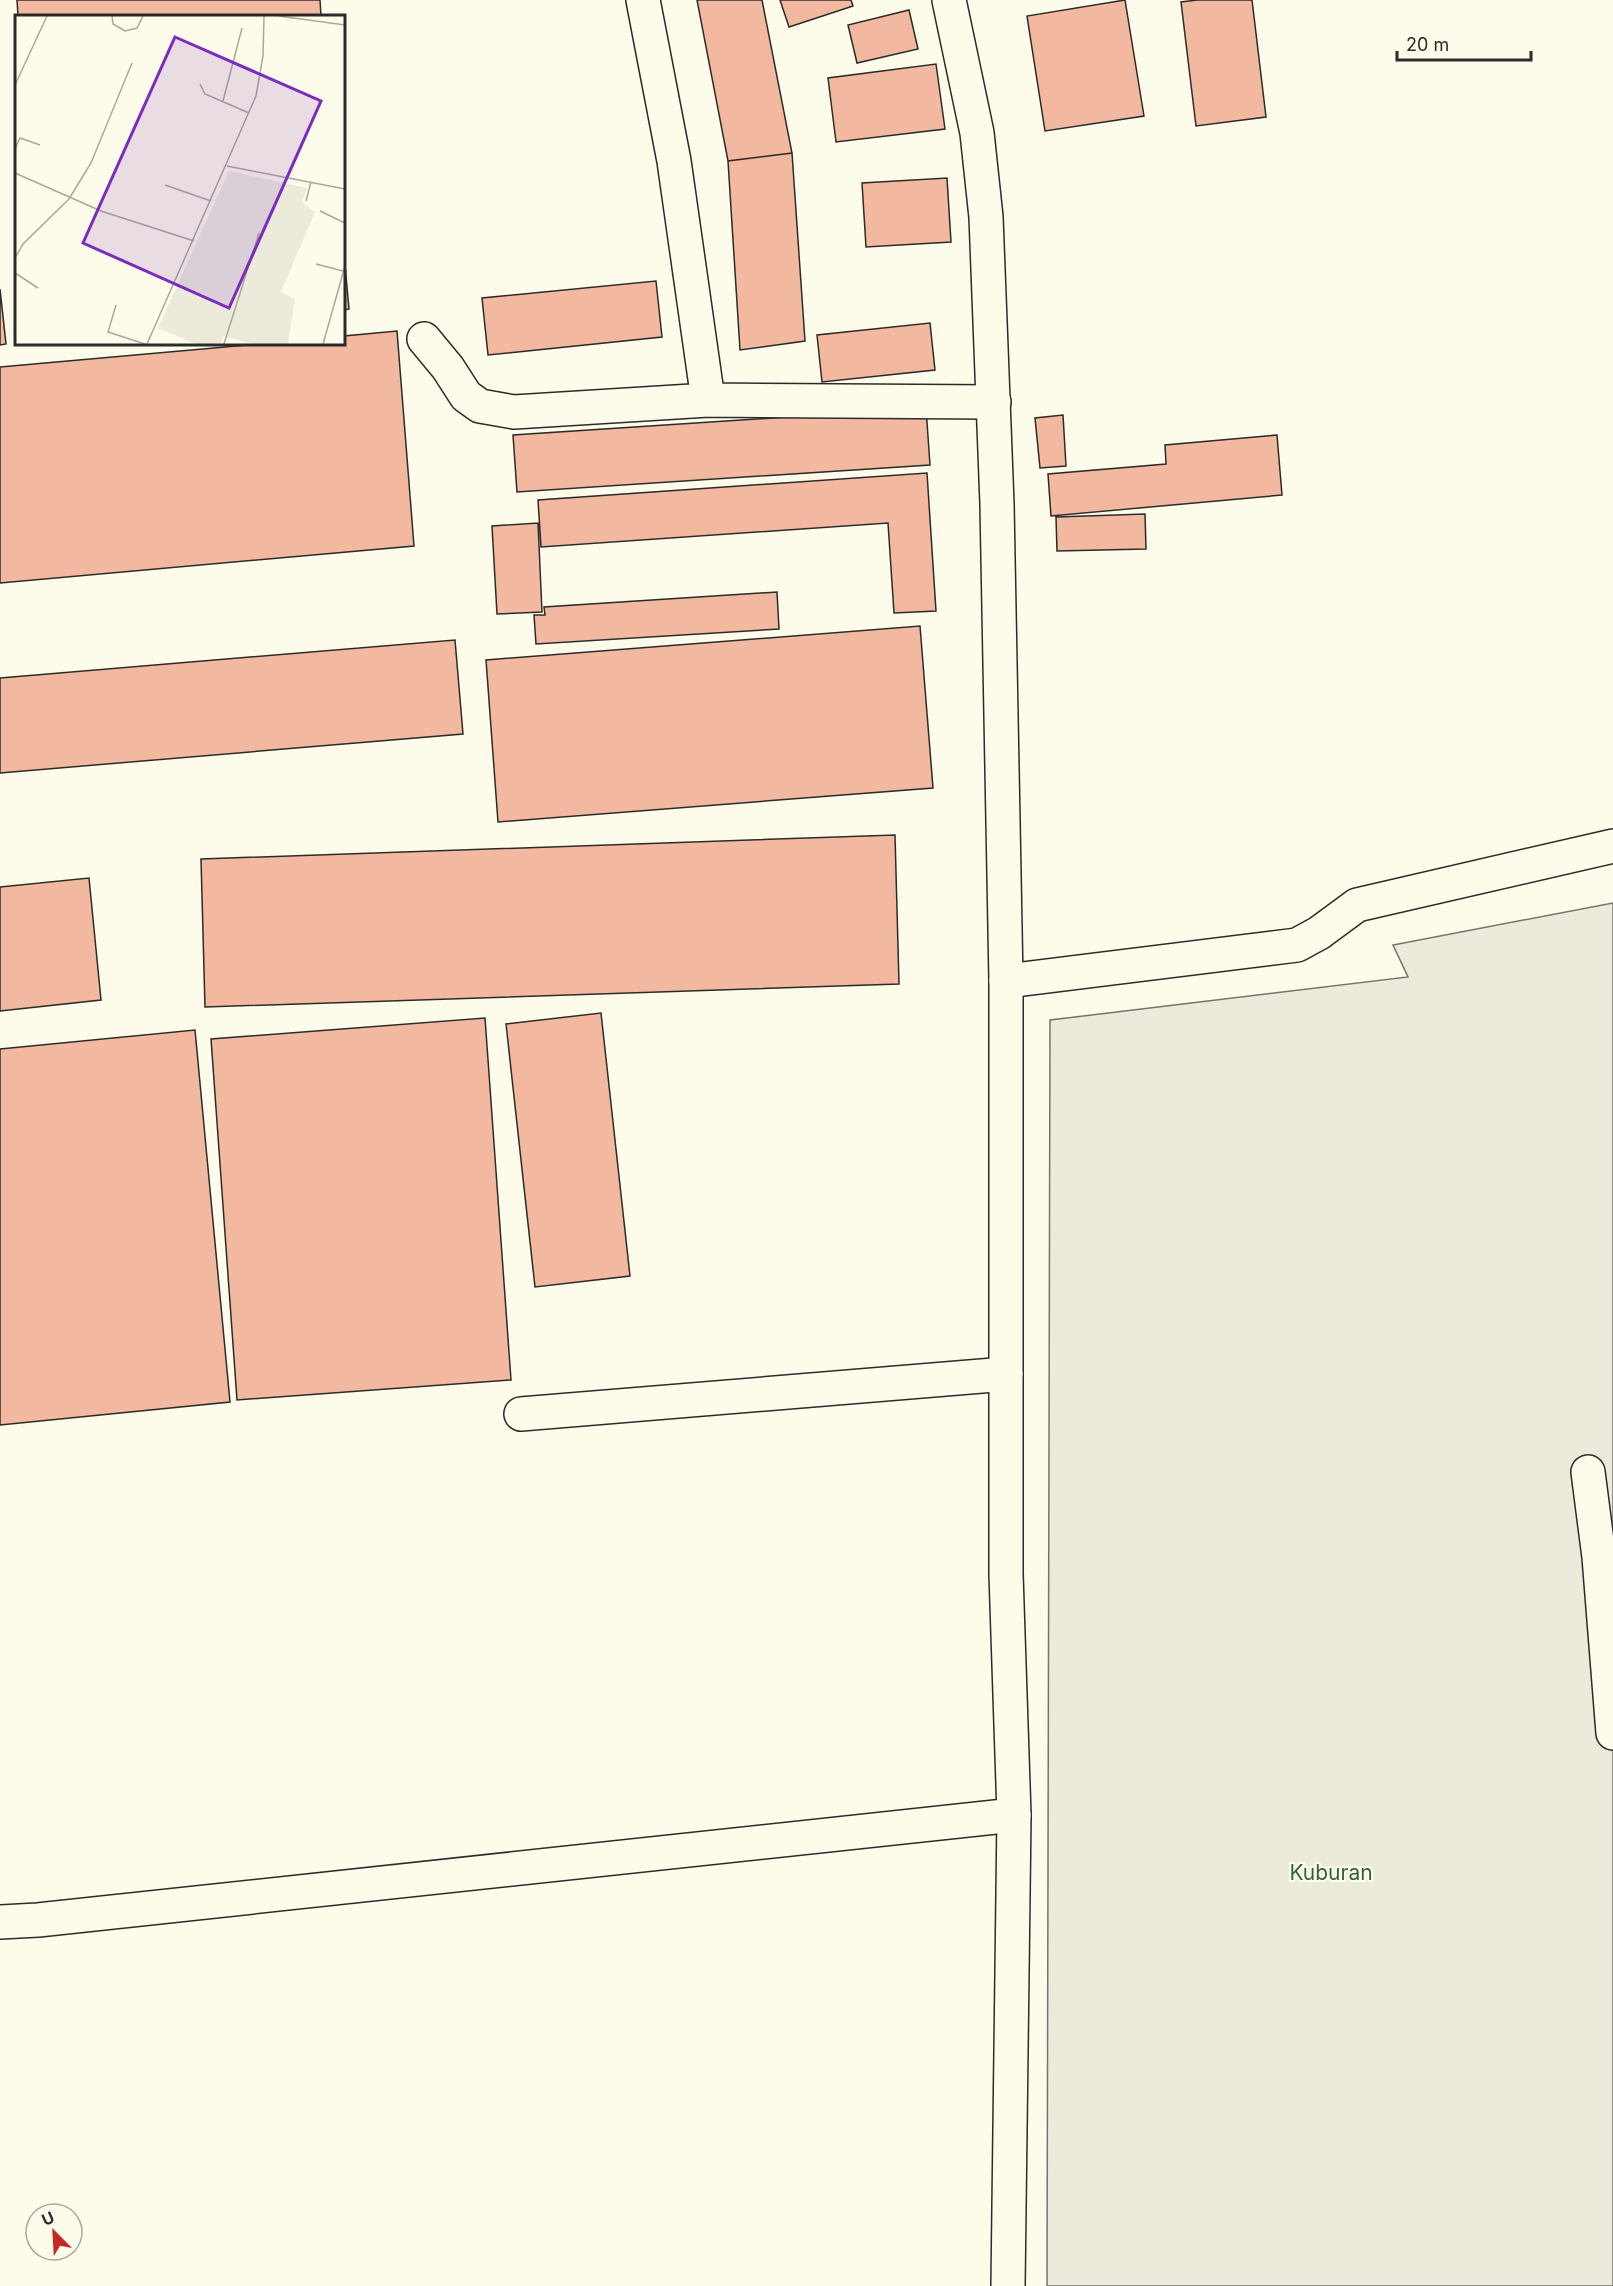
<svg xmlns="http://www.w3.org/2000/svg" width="1613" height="2286" font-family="Inter,sans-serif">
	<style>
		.green { fill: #ecebdb; stroke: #74746e; stroke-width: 1.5 }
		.building { fill: #f2b8a0; stroke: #2b2b2b; stroke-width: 1.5 }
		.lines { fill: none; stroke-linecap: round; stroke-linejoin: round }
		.minor-casing { stroke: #2b2b2b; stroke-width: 36 }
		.major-casing { stroke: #2b2b2b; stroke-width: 36 }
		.minor { stroke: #fdfbea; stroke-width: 33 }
		.major { stroke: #fdfbea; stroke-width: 33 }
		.labels { text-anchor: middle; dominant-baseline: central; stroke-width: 4.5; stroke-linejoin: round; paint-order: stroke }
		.park-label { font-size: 21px; fill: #34623c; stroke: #fdfbea }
		.inset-road { fill: none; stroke: #a9a89e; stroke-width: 1.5 }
		.view { fill: #7b2cbf; fill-opacity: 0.15; stroke: #7b2cbf; stroke-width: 3 }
		.inset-edge { fill: none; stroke: #2b2b2b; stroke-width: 3 }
	</style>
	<rect width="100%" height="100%" fill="#fdfbea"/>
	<path class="green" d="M1613,903V2286H1047L1050,1020L1408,977L1393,945Z"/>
	<path class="building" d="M17,0H320L321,16H18Z
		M697,0H762L792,153L728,161Z
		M780,0H851L853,6L789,27Z
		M1125,0L1144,116L1045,131L1027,16Z
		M1197,0H1252L1266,117L1196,126L1181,2Z
		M909,10L918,49L857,63L848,25Z
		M936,64L945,129L836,142L828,78Z
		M792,153L805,341L740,350L728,161Z
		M947,178L951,242L866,247L862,183Z
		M344,254L349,309L344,310Z
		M656,281L662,337L488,355L482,298Z
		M0,289L6,344L0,345Z
		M930,323L935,370L822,382L817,335Z
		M397,331L414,546L0,583V367L260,344H344V336Z
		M926,408L930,465L517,492L513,435Z
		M1063,415L1066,466L1040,468L1035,418Z
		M1277,435L1282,495L1051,516L1048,474L1166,464L1165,445Z
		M927,473L936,611L894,613L888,523L541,547L538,500Z
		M1145,514L1146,549L1057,551L1056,517Z
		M538,523L542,612L497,614L492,526Z
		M777,592L779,629L536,644L534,615H545L544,607Z
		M920,626L933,788L498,822L486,660Z
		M455,640L463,734L0,773V678Z
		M895,835L899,984L205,1007L201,859Z
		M89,878L101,1000L0,1011V887Z
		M601,1013L630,1276L535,1287L506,1024Z
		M485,1018L511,1380L237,1400L211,1039Z
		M195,1030L230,1402L0,1425V1049Z"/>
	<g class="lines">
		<defs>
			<path id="minor" d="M643,0L674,161L708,400
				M424,339L448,368L466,396L480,406L514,412L708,400L994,402
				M1006,981L1297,945L1319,933L1357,905L1613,846
				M521,1414L1006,1374
				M1588,1472L1599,1557L1613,1733
				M0,1922L38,1920L1014,1815"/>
			<path id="major" d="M949,0L977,133L986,217L997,504L1006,981V1574L1014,1815L1008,2286"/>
		</defs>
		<use href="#minor" class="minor-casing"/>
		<use href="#major" class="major-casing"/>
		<use href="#minor" class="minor"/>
		<use href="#major" class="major"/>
	</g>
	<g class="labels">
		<g class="park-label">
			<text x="1331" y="1872">Kuburan</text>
		</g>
	</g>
	<g transform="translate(15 15)">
		<rect width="330" height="330" fill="#fdfbea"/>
		<path d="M214,156L292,173L287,187L300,197L266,277L280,284L273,329H237L208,321L206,329H180L143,313Z" fill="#ecebdb"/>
		<path class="inset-road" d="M97,1L98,9L110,16L122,13L128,1M264,1L330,10M185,69L190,79L234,98M0,70L32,1M208,86L227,13M0,134L5,123L25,130M212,151L330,174M0,158L86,196L179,226M150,170L196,186M291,186L296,167M305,196L330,208M0,243L8,229L54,184L76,148L117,48M301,249L328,256M0,258L23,273M101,290L93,317L130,329M132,329L241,81L248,41L249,1M209,329L244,218M308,329L330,251"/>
		<path class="view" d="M160,22L306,86L214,293L68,228Z"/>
		<rect width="330" height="330" class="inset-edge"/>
	</g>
	<g transform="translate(54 2232) rotate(336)"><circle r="28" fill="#fdfbea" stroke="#a9a89e" stroke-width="1.5"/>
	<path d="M0-4.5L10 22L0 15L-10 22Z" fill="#c62828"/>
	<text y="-9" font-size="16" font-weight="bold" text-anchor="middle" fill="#2b2b2b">U</text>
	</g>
	<path d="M1397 51v9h134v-9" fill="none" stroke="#2b2b2b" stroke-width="3"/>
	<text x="1406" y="51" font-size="18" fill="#2b2b2b" stroke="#fdfbea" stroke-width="4.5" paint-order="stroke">20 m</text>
</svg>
